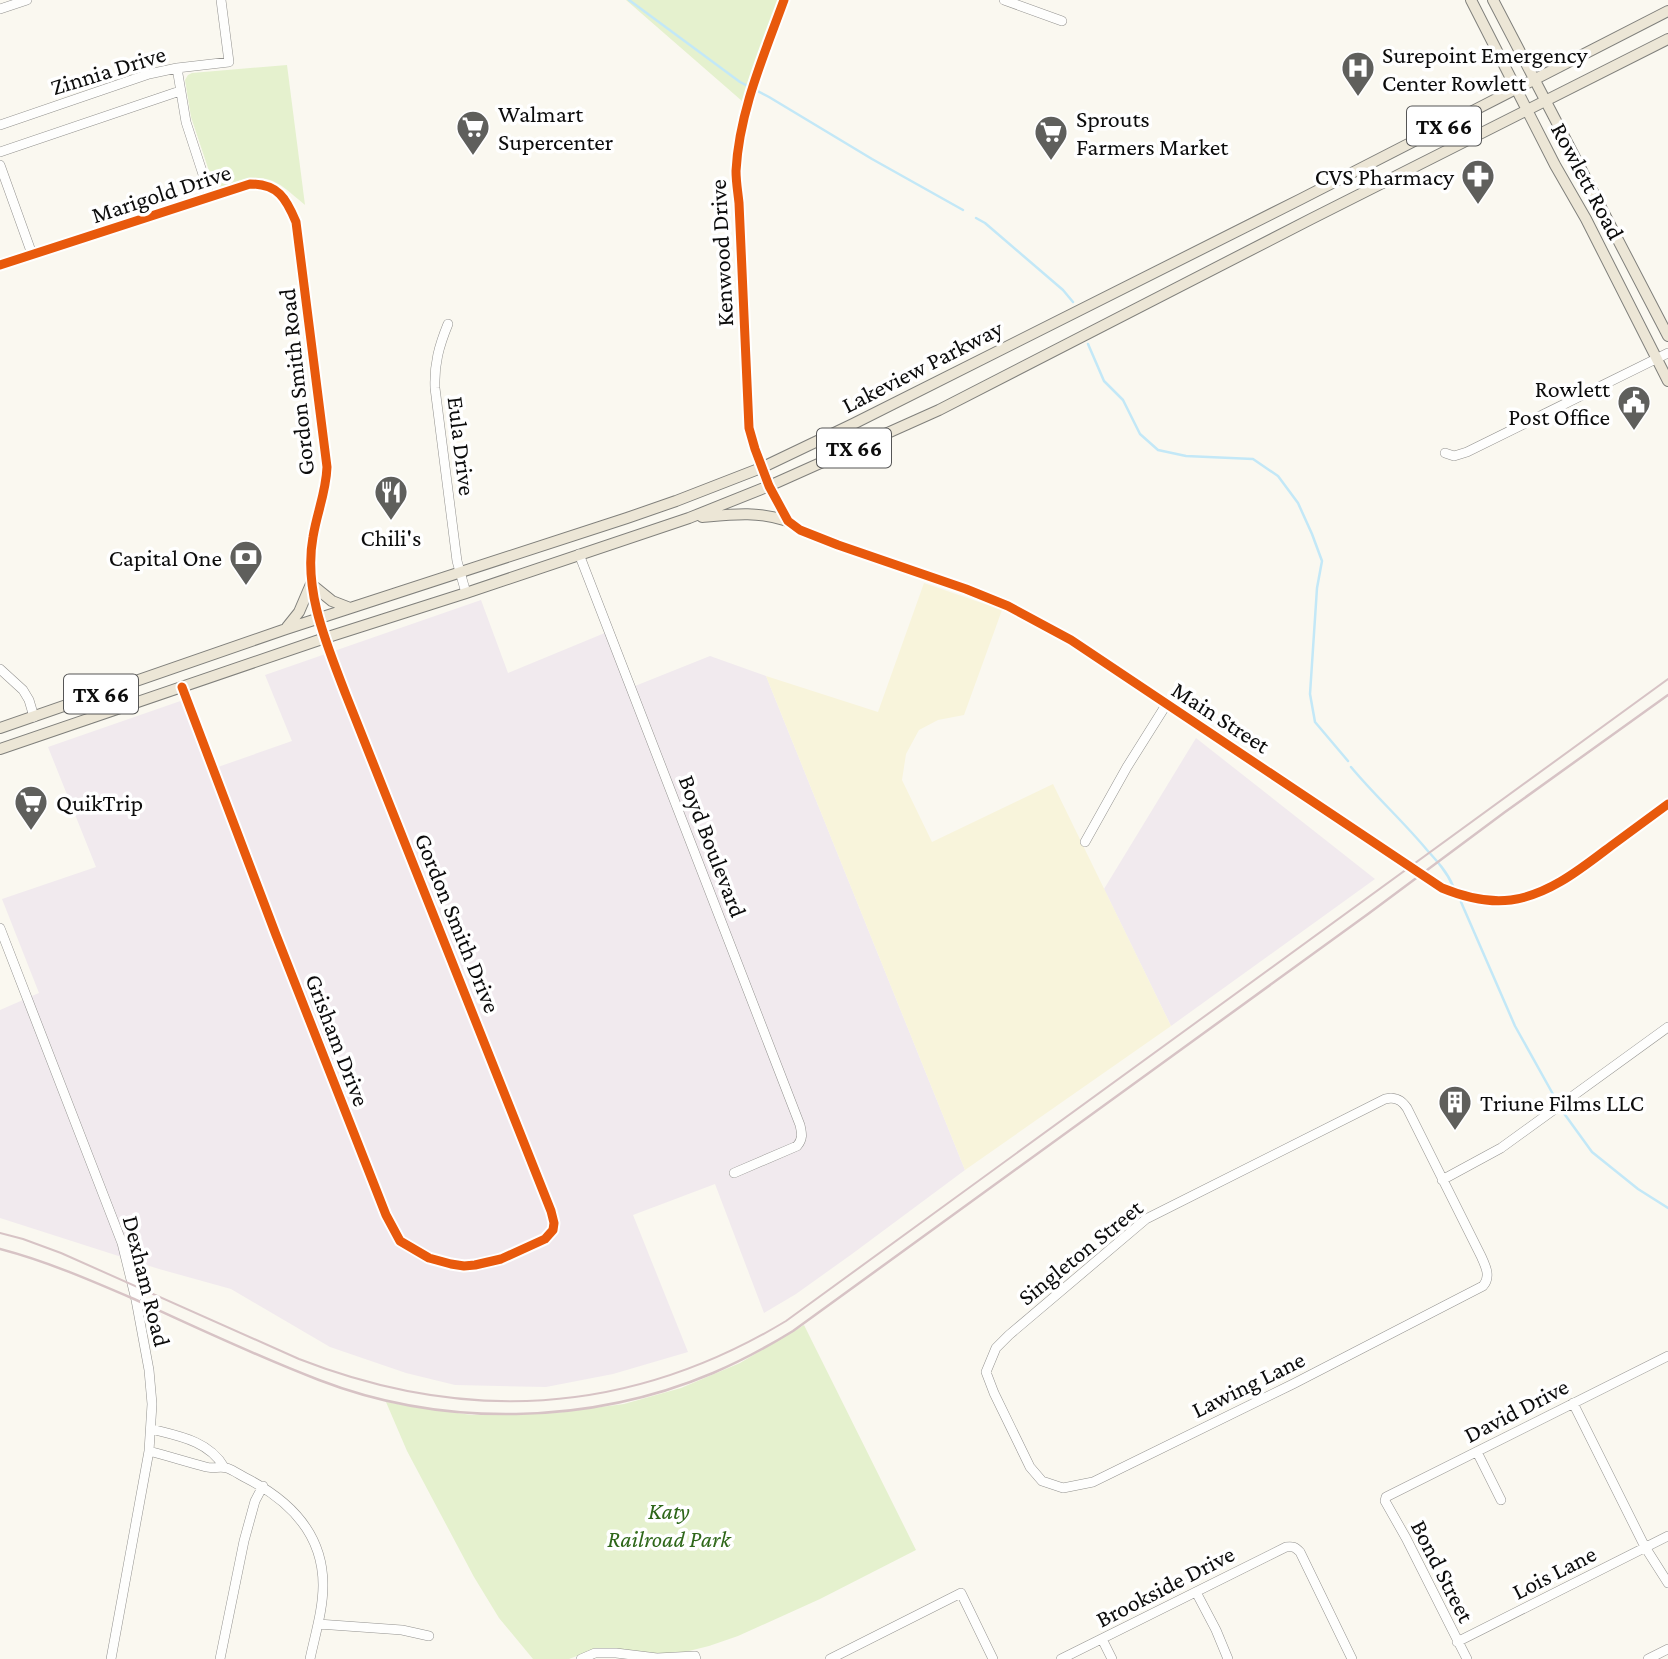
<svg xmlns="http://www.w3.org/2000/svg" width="1668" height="1659" font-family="'Crimson Pro',serif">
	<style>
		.industrial { fill: #f1eaee }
		.farmland { fill: #f8f4db }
		.green { fill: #e5f1ce }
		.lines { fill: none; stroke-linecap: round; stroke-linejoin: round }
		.stream { stroke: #c3e8f7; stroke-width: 2.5 }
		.minor-casing { stroke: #93928f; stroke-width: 10 }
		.major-casing { stroke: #80807c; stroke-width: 12 }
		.minor { stroke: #fefefd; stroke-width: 9 }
		.major { stroke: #ece6d6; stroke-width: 10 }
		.tram { stroke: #d7c3c5; stroke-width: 2 }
		.rail { stroke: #d7c3c5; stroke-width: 2.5 }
		.cycleway-casing { stroke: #fff; stroke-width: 13 }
		.cycleway { stroke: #e8590c; stroke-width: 9 }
		.labels { text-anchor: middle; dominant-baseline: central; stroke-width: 7; stroke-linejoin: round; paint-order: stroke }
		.shield { fill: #fff; stroke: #555; stroke-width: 2 }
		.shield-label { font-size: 23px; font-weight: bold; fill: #0c0c0c }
		.poi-label { font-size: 24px; fill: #0c0c0c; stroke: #fff; text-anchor: start }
		.street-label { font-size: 24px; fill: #0c0c0c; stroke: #fff }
		.park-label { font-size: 24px; font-style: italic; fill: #2e6719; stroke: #fff }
	</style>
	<rect width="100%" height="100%" fill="#faf8f0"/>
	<path class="industrial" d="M481,600L508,673L612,630L635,686L710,656L766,676L965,1170L852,1254L796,1294L764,1313L715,1184L633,1215L688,1352L613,1374L546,1387L455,1385L406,1373L330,1347L231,1289L159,1269L0,1218V1010L39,993L2,899L96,867L48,747L192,697L218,767L292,741L265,675Z
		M1196,738L1375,879L1171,1026L1104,889Z"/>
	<path class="farmland" d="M924,583L1002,610L964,715L938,720L919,730L906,754L902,780L932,842L1053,784L1171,1026L965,1170L766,676L878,712Z"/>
	<path class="green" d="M626,0H778L742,101Z
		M287,65L305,205C280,184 270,171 235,182C227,185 222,188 214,186L191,117L185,80L188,75L192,73Z
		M804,1325L916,1550L820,1599L738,1636L709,1646L681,1653L656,1655L619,1649L590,1651L569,1659H533L499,1618L474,1577L407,1451L386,1402L414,1407L472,1415L556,1413L624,1404L681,1388L740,1363Z"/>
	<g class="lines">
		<path class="stream" d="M629,0L740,82L769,97L872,159L963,210
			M976,218L985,223L1063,290L1073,302
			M1088,344L1104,381L1123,400L1140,434L1158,450L1186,456L1253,459L1278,476L1298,503L1312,534L1322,561L1317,588L1310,694L1315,722L1348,761
			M1351,767C1375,796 1403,821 1427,850C1437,861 1447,872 1453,886
			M1461,902L1515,1026L1554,1096
			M1563,1112L1592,1152L1638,1189L1668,1208"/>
		<defs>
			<path id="minor" d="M784,0C764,55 739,112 736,171C736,182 738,193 739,203L749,428L755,449L769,486L788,521L800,530L838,545L966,589L1008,606L1071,640L1442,888C1464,897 1488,903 1511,900C1549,895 1582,868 1611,846C1630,832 1649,818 1668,804
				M1004,0L1062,21
				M0,9L27,0
				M177,68L186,122L210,196
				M0,125L149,74L177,68L229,62L221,0
				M0,152L180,91
				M0,165L32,254
				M0,265L250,184C278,184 286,198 296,222L327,467C326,493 317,512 313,537C303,591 327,645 346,695L551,1211L554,1223L553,1230L545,1239L501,1259L475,1265L464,1266L451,1264L429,1258L400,1241L386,1215L276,935L182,687
				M448,324C439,346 434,364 435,388L457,561L466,593
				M1445,453L1454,456L1467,452L1668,353
				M579,554L800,1125C802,1134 803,1139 797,1146L734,1173
				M0,669L23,690L29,700L34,717
				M1085,842L1127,767L1166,705
				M0,928L122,1243L136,1300L149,1370L152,1404L149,1451L111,1659
				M1391,1098C1399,1099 1402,1101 1407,1108L1481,1256C1486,1267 1491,1277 1483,1286L1293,1384L1093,1482L1063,1488L1042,1481L1030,1467L994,1393L986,1372L996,1348L1009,1335L1146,1219L1385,1099Z
				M1442,1180L1501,1148L1668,1027
				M1573,1403L1645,1547L1668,1583
				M151,1429C179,1436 209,1441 224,1467
				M149,1451C168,1456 187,1462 206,1467C213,1469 220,1466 227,1468C233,1470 240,1475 246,1478C289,1500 323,1533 323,1585C323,1610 315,1635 310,1659
				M1477,1452L1501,1500
				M1196,1592L1216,1630L1228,1659
				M318,1624L402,1630L429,1636
				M1102,1639L1112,1659
				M1457,1642L1668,1536
				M220,1659L244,1541L255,1501L263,1486
				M581,1659L595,1653H616L657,1658L695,1656L696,1659
				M830,1659L961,1593L993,1659
				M1061,1659L1286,1547C1293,1546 1295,1547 1300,1552L1352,1659
				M1467,1659L1406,1538L1385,1501L1386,1497L1668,1356
				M1648,1659L1668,1649"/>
			<path id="major" d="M1471,0L1555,165L1586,219L1668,381
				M1493,0L1668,336
				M702,517C734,514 757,511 788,521
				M287,627L299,612L311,584L332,601L350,608
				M0,728L286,629L627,518L676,501L761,468L853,424L1301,199L1668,11
				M0,749L325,638L466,593L689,518L769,486L939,410L1311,219L1668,39"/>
		</defs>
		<use href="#minor" class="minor-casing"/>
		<use href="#major" class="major-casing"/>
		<use href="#minor" class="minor"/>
		<use href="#major" class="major"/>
		<path class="tram" d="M0,1233L23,1239L61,1253L299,1359C468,1425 630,1415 786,1321L1668,679"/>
		<path class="rail" d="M0,1249C46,1261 90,1280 134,1299C195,1327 256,1356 319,1380C443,1428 590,1425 713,1373C741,1361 767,1347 793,1331L1368,914L1505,812L1668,695"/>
		<defs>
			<path id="cycleway" d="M784,0C764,55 739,112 736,171C736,182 738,193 739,203L749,428L755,449L769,486L788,521L800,530L838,545L966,589L1008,606L1071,640L1442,888C1464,897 1488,903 1511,900C1549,895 1582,868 1611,846C1630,832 1649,818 1668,804
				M0,265L250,184C278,184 286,198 296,222L327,467C326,493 317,512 313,537C303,591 327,645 346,695L551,1211L554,1223L553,1230L545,1239L501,1259L475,1265L464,1266L451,1264L429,1258L400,1241L386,1215L276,935L182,687"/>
		</defs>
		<use href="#cycleway" class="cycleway-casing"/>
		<use href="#cycleway" class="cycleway"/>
	</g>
	<defs>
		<symbol id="hospital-pin" viewBox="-11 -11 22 30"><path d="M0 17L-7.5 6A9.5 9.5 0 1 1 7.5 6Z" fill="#5f5f5c" stroke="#fff"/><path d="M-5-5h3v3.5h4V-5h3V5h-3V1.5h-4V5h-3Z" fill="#fff"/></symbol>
		<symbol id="supermarket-pin" viewBox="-11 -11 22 30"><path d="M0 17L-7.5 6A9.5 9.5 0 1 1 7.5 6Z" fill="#5f5f5c" stroke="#fff"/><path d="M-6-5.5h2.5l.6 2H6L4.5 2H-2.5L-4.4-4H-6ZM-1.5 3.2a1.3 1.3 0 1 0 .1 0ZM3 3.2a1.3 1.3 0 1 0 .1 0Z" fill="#fff"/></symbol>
		<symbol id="pharmacy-pin" viewBox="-11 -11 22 30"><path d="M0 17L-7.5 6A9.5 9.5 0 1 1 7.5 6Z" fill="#5f5f5c" stroke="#fff"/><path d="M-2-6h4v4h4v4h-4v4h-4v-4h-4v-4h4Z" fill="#fff"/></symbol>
		<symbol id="civic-pin" viewBox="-11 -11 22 30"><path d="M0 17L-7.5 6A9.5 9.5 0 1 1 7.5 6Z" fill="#5f5f5c" stroke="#fff"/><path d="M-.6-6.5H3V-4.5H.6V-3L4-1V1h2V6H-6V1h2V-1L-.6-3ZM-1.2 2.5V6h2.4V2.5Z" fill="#fff"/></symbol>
		<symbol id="restaurant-pin" viewBox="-11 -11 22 30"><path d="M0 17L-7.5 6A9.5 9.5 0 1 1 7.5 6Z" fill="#5f5f5c" stroke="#fff"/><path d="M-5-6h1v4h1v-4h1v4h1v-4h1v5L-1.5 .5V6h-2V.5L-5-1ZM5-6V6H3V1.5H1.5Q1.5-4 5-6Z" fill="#fff"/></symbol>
		<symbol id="bank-pin" viewBox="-11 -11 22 30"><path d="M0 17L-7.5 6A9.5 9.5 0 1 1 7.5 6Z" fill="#5f5f5c" stroke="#fff"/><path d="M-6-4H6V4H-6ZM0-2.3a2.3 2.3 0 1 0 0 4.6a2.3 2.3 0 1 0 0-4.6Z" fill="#fff"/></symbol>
		<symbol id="building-pin" viewBox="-11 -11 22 30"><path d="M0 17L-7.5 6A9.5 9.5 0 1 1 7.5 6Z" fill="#5f5f5c" stroke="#fff"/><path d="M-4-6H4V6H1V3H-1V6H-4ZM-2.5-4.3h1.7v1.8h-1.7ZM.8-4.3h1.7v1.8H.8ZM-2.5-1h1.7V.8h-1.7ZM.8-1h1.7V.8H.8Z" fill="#fff"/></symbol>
	</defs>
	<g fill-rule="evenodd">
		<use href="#hospital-pin" x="1339" y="49" width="38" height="52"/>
		<use href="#supermarket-pin" x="454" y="108" width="38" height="52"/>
		<use href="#supermarket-pin" x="1032" y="113" width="38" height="52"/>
		<use href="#pharmacy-pin" x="1459" y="157" width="38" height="52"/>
		<use href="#civic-pin" x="1615" y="383" width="38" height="52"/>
		<use href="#restaurant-pin" x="372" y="473" width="38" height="52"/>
		<use href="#bank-pin" x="227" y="538" width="38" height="52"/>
		<use href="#supermarket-pin" x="12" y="783" width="38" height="52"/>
		<use href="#building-pin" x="1436" y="1083" width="38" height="52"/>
	</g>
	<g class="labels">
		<g class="shield">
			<rect x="1407" y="106.5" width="74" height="39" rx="5"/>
			<rect x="817" y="428.5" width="74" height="39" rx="5"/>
			<rect x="64" y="674.5" width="74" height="39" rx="5"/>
		</g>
		<g class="shield-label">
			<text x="1444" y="126">TX 66</text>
			<text x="854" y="448">TX 66</text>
			<text x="101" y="694">TX 66</text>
		</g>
		<g class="poi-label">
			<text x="1382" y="54">Surepoint Emergency<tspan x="1382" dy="28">Center Rowlett</tspan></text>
			<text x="498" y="113">Walmart<tspan x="498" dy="28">Supercenter</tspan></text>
			<text x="1076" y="118">Sprouts<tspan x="1076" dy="28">Farmers Market</tspan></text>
			<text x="1454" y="176" text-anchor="end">CVS Pharmacy</text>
			<text x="1610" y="388" text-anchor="end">Rowlett<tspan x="1610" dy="28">Post Office</tspan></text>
			<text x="391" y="537" text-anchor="middle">Chili's</text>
			<text x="222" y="557" text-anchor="end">Capital One</text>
			<text x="56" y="802">QuikTrip</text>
			<text x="1480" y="1102">Triune Films LLC</text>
		</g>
		<g class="street-label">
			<text transform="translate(108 70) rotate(-17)">Zinnia Drive</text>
			<text transform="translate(1588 181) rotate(62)">Rowlett Road</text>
			<text transform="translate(161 193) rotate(-18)">Marigold Drive</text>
			<text transform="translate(721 253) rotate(-93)">Kenwood Drive</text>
			<text transform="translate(922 366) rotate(-27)">Lakeview Parkway</text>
			<text transform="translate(296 382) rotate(-96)">Gordon Smith Road</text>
			<text transform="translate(462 446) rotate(83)">Eula Drive</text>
			<text transform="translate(1221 717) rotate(33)">Main Street</text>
			<text transform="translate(713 846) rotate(69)">Boyd Boulevard</text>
			<text transform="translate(458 923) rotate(68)">Gordon Smith Drive</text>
			<text transform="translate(338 1040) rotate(69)">Grisham Drive</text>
			<text transform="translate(1080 1252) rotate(-39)">Singleton Street</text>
			<text transform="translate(147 1281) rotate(76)">Dexham Road</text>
			<text transform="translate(1248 1384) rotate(-26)">Lawing Lane</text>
			<text transform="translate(1516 1410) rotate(-27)">David Drive</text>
			<text transform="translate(1443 1571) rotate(63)">Bond Street</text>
			<text transform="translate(1554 1572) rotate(-27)">Lois Lane</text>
			<text transform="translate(1165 1586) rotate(-27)">Brookside Drive</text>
		</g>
		<g class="park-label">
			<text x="669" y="1510">Katy<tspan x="669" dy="28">Railroad Park</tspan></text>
		</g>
	</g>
</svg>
